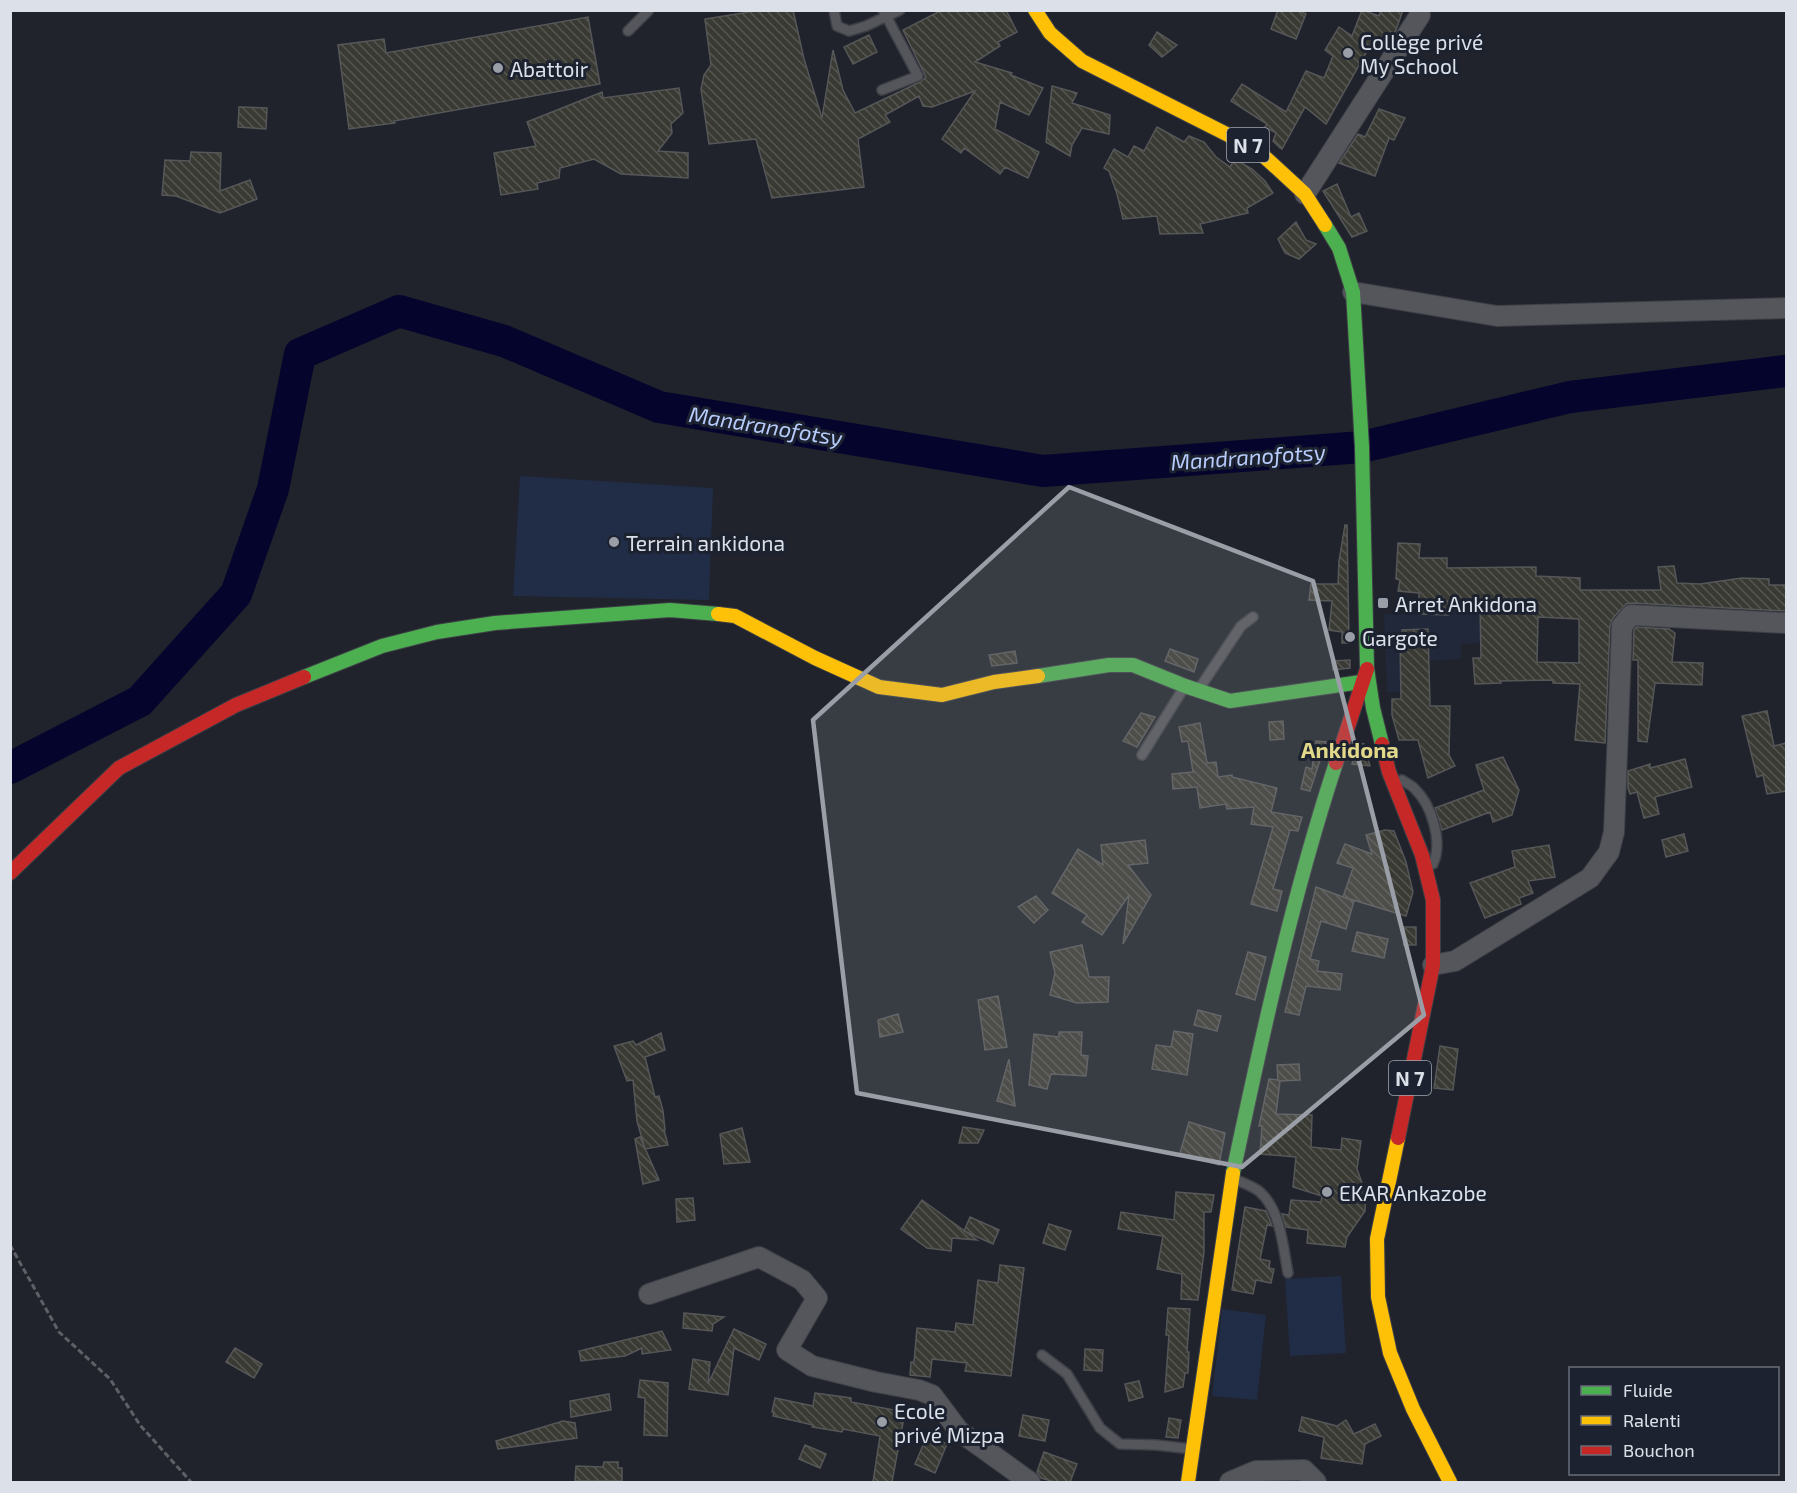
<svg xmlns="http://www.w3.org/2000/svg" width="1797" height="1493" font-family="'Exo 2',sans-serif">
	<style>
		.built { fill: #212839 }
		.pitch { fill: #212c47 }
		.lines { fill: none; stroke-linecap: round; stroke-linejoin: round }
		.river { stroke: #04042d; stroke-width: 32 }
		.building { fill: url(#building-back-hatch); stroke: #565758; stroke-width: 1.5; fill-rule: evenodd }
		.lane-casing { stroke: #3d3f46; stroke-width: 12 }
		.street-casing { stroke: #3d3f46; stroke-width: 22 }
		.fast-casing { stroke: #3d3f46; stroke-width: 16 }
		.slow-casing { stroke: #3d3f46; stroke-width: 16 }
		.jam-casing { stroke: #3d3f46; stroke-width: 16 }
		.path { stroke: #5e6066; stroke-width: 3; stroke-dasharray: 6 3; stroke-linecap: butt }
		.lane { stroke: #54565c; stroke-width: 9 }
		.street { stroke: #54565c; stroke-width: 20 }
		.fast { stroke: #4caf50; stroke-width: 14 }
		.slow { stroke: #ffc107; stroke-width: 14 }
		.jam { stroke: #c62828; stroke-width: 14 }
		.marked { fill: #9a9ea6; fill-opacity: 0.2; stroke: #9a9ea6; stroke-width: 4.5; stroke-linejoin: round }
		.poi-dot { fill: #9a9ea6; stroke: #1c222f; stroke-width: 2 }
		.labels { text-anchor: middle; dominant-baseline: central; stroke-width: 6; stroke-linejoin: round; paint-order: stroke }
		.shield { fill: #1c222f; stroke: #a2a8b1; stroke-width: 1.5 }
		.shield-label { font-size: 20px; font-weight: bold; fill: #dce1e9 }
		.poi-label { font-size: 21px; fill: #dce1e9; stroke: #1c222f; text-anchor: start }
		.water-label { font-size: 22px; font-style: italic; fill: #b7ccfc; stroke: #1c222f }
		.neighbourhood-label { font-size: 22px; font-weight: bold; fill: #e2d88a; stroke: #1c222f }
	</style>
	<defs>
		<pattern id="building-back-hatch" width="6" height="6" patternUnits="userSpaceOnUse" patternTransform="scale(1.5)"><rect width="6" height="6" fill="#3a3a34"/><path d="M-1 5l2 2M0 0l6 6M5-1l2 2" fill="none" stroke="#565651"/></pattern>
	</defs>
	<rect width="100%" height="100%" fill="#20232b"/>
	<path class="built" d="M1420,558H1447V568H1507L1509,642L1461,644V659L1429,661L1430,692H1387L1384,614H1419Z"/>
	<path class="pitch" d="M520,476L713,488L709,600L513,596Z
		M1341,1276L1346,1353L1290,1356L1285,1279Z
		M1222,1309L1266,1315L1257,1400L1212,1396Z"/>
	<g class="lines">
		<path class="river" d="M10,768L140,701L236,594L273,489L300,354L399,311L504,341L659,407L1043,471L1362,447L1570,397L1786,371"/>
	</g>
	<path class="building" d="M761,10H793L804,59L822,118L833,50L843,90L855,113L920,82L926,77L903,30L942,10H1006L1017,32L998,42L1000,46L975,62L1012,73L1011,75L1043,88L1029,115L1000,102L995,129L1039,152L1028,178L1005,167L1000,174L964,148L961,153L942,139L975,91L932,107L923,106L919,96L885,115L890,122L858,139L864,187L772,198L756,139L709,144L701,89L704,75L711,65L705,19Z
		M1278,10H1297L1306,14L1296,39L1271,29Z
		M1362,10L1379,16L1381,10H1403L1396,30L1388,43L1371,44L1326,124L1305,107L1282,149L1280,148L1273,141L1276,133L1265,127L1267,124L1231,101L1242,84L1286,112L1306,71L1324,78L1333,56L1325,50L1339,27L1352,36Z
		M588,17L600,84L394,121L395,123L349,129L338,45L384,39L386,53Z
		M1157,32L1177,45L1162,57L1149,45Z
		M869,35L877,52L853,64L844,47Z
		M1052,86L1077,93L1072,103L1110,115L1109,134L1082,128L1072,145L1070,156L1046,142Z
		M679,88L683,113L671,124L672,133L658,151L688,153V178L621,174L594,159L560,168L559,178L537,183L538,189L501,195L494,153L536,146L527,122L602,92L603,98Z
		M239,107L267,108L266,129L238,127Z
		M1379,109L1405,118L1394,140L1389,138L1375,176L1339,163L1358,134L1365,137Z
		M1157,127L1184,142L1189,136L1204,142L1216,157L1230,167L1235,159L1252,169L1265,181L1273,193L1247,208L1248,213L1200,224L1203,233L1160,234L1157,216L1123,219L1117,194L1109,171L1104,168L1114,149L1128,157L1134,146L1144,151Z
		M191,152L221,153L220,191L250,180L257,199L220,213L176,196L162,195L165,160L190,161Z
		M1337,184L1351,217L1359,213L1367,231L1352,237L1323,191Z
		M1296,222L1306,240L1316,244L1299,259L1285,253L1278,239Z
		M1345,525H1347L1349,643H1342V632L1329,630L1332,601L1309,600L1311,584H1338L1339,561Z
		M1398,543L1420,544L1419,558H1447V568L1536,567V576L1580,578V590H1661L1658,567L1674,566L1677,583L1700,584L1742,578L1769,579V585H1786V611L1632,603L1626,604L1613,618L1610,626L1605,743L1575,740L1580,684L1553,683V680L1501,681V683L1475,684L1473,658H1481L1480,603L1448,604V615L1419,614V593L1398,591L1400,580L1396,579ZM1538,617L1579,619V663L1537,662Z
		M1636,627L1669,629L1675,633L1672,662L1703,663L1702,685L1655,683L1647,742L1638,741V660H1633L1634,630Z
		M1428,629L1430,706H1450L1449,755L1455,766L1428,778L1418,740H1399L1392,715V699H1401L1400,641H1403L1402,630Z
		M1170,649L1198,659L1194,672L1165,661Z
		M1015,651L1017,663L992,666L989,655Z
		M1350,660V668L1333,670L1332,661Z
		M1767,711L1774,746L1786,743V791L1767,794L1763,775L1757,777L1742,716Z
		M1141,713L1155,717L1137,747L1123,741Z
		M1283,721L1284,739L1270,740L1269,722Z
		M1200,723L1207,763L1216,762L1218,777L1232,775V777L1277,788L1271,812L1302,817L1298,831L1290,830L1273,889L1282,891L1277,911L1251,904L1273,827L1251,824L1254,807L1227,809L1226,804L1200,808L1197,787L1173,789L1172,774L1193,772L1188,741L1182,742L1179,727Z
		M1316,741L1326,742L1310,791L1301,789L1306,767L1312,769Z
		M1359,743L1364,744L1370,766L1352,764Z
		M1503,757L1519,790L1512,815L1493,822L1490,812L1442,830L1435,808L1484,790L1476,765Z
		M1685,759L1692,787L1655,797L1659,814L1644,818L1637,792L1630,794L1628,788V771L1650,764V768Z
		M1385,830L1394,831L1406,862L1413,892L1406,916L1343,897L1353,868L1337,863L1345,844L1372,854L1366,835Z
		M1684,834L1688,851L1666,857L1662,840Z
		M1145,840L1148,863L1128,865L1151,895L1123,944L1129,895L1102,935L1082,922L1087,915L1052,893L1078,849L1103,865L1101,845Z
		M1549,845L1555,877L1528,881L1533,893L1519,898L1521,904L1485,918L1470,883L1515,867L1512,851Z
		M1316,887L1354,901L1346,929L1321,921L1310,959L1319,961L1317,971L1342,974L1340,990L1306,986L1299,1015L1285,1012Z
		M1036,896L1048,910L1034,923L1018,907Z
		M1404,927H1416V945H1404Z
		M1357,932L1388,939L1384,958L1352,951Z
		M1082,945L1089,977H1109L1108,1002L1077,1003L1050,995L1055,973L1050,952Z
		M1248,952L1266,957L1255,1000L1236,994Z
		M998,996L1007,1047L985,1050L978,1000Z
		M1198,1010L1221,1016L1217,1031L1194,1025Z
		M898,1014L903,1032L880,1037L878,1020Z
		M1174,1031L1193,1034L1187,1075L1152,1069L1156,1045L1171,1047Z
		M1059,1032H1082L1081,1055L1088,1056L1086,1076L1051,1074L1047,1089L1029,1085L1034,1034L1059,1037Z
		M661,1033L665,1050L645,1057L655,1097L659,1096L663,1111L665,1130H664L668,1145L645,1149L637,1121L633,1080L627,1081L614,1046L633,1041L636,1045Z
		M1440,1046L1458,1049L1453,1090L1434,1088Z
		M1009,1059L1015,1106L997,1101Z
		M1299,1064L1300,1080L1280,1081L1276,1114L1312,1115L1311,1147L1341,1150L1342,1138L1361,1141L1357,1169L1366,1194L1365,1211L1347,1237L1345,1247L1307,1243L1308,1230L1286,1227L1282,1214L1289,1215L1291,1200L1321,1202L1322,1196L1293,1187L1296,1157L1260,1154L1262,1126H1259L1269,1079L1278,1080L1277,1065Z
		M1189,1122L1225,1133L1219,1165L1180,1153Z
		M963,1127L984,1130L978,1143H959Z
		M742,1128L750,1162L724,1164L720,1134Z
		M640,1137L659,1180L643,1184L635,1139Z
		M1176,1192L1214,1195L1211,1212H1204V1252L1198,1300L1181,1299L1182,1274L1157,1269L1163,1236L1118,1229L1121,1212L1174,1220Z
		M693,1198L695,1220L677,1222L676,1199Z
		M922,1200L977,1240L952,1238L951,1251L927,1248L901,1229Z
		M1245,1207L1266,1211L1272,1226L1267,1225L1260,1259L1270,1261L1269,1268L1274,1269L1271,1283L1256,1280L1253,1294L1232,1290Z
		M970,1217L999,1230L993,1244L964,1231Z
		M1049,1224L1071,1231L1065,1250L1043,1243Z
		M1000,1265L1024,1268L1011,1376L965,1371L967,1363L932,1359L930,1377L910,1375L911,1362H914L917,1328L955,1332L956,1323L973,1325L978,1280L998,1283Z
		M1168,1308L1190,1309L1187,1352H1189L1188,1373H1185L1183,1387L1165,1392L1169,1335H1166Z
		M684,1313L706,1315L724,1317L713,1324L712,1331L683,1328Z
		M734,1329L766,1344L759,1360L734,1348L728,1395L689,1389L693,1359L710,1362L708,1384Z
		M662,1331L671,1350L642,1354V1348L625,1356L581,1361L579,1351Z
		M235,1348L262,1364L254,1378L226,1362Z
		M1085,1349L1103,1350L1102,1371L1084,1370Z
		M640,1380L668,1383L667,1436L644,1435L645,1398L638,1397Z
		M1139,1381L1143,1397L1129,1401L1125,1384Z
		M815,1393L851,1398V1402L905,1412L892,1482H873L880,1436L843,1429L842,1432L812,1427L813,1425L773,1416L774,1412H772L775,1398L813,1406Z
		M609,1394L611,1410L571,1417L570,1401Z
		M1023,1415L1049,1420L1045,1441L1019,1436Z
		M1302,1417L1337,1426L1346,1420L1354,1434L1375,1424L1381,1436L1365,1444L1362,1464L1321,1458L1324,1437L1299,1431Z
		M1169,1418L1181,1420L1178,1438L1166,1437Z
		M563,1421L575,1423L577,1438L498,1449L496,1441Z
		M927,1436L947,1444L935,1473L915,1464Z
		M805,1445L826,1454L820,1468L799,1459Z
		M1044,1452L1077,1464L1070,1482H1055L1041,1478L1037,1472Z
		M604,1462H618V1468H622V1481H575L576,1466L603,1467Z"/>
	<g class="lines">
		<defs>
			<path id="lane" d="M834,10L837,26L849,31L866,26L900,10
				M628,31L649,10
				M882,90L918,76L883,10
				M1199,689L1241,626L1253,617
				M1142,755L1183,689
				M1402,780C1406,783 1411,785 1414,788C1432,805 1443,842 1433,864
				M1234,1179C1243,1183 1253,1186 1260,1192C1281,1211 1283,1247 1288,1273
				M1042,1355L1067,1374L1100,1428L1120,1444L1156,1445L1192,1449"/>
			<path id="street" d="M1305,194L1420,15
				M1353,292L1497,316L1786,308
				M1433,965L1455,961L1590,878L1609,852L1614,832L1622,626L1631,615L1786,623
				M649,1294L759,1257L802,1280L817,1298L787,1350L812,1366L876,1382L919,1390L932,1395L959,1431L1030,1482
				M1230,1482L1256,1471L1304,1470L1316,1482"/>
			<path id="fast" d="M1325,225L1339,248L1353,292L1362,447L1367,668L1373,708L1382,744
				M1038,676L1109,665H1133L1185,686L1230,701L1361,682
				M304,677L382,646L437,632L495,623L670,610L718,614
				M1233,1173C1262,1036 1292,897 1336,763"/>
			<path id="slow" d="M1035,10L1050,33L1082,61L1256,149L1305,194L1325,225
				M718,614L735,616L815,658L879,687L942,695L994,682L1038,676
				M1398,1138L1377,1239L1378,1297L1390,1353L1413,1409L1450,1482
				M1188,1482L1233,1173"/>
			<path id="jam" d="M1382,744L1389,772L1422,855L1433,900V965L1398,1138
				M1336,763L1367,669
				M10,873L119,768L236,705L304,677"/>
		</defs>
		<use href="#lane" class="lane-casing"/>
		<use href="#street" class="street-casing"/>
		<use href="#fast" class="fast-casing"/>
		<use href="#slow" class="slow-casing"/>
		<use href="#jam" class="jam-casing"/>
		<path class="path" d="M10,1245L59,1332L110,1379L140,1425L191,1482"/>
		<use href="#lane" class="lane"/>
		<use href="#street" class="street"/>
		<use href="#fast" class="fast"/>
		<use href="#slow" class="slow"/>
		<use href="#jam" class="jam"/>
	</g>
	<path class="marked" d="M1069,487L1313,581L1424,1015L1242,1167L857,1093L813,720Z"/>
	<g class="poi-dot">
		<circle cx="1348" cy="53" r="6"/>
		<circle cx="498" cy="68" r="6"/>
		<circle cx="614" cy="542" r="6"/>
		<rect x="1377" y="597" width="12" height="12" rx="3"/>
		<circle cx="1350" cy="637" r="6"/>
		<circle cx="1327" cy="1192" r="6"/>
		<circle cx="882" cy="1422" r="6"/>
	</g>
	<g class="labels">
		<g class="shield">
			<rect x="1227" y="128" width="42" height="34" rx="4.5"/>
			<rect x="1389" y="1061" width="42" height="34" rx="4.5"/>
		</g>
		<g class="shield-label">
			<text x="1248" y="145">N 7</text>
			<text x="1410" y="1078">N 7</text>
		</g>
		<g class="poi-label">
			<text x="1360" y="41">Collège privé<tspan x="1360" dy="24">My School</tspan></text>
			<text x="510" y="68">Abattoir</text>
			<text x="626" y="542">Terrain ankidona</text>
			<text x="1395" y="603">Arret Ankidona</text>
			<text x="1362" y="637">Gargote</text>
			<text x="1339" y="1192">EKAR Ankazobe</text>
			<text x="894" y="1410">Ecole<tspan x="894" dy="24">privé Mizpa</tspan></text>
		</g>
		<g class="water-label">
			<text transform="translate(766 425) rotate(9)">Mandranofotsy</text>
			<text transform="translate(1248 456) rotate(-4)">Mandranofotsy</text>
		</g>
		<g class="neighbourhood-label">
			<text x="1350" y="749">Ankidona</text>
		</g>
	</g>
	<rect width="1797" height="1493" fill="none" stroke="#dce1e9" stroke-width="24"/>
	<rect x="1569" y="1367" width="210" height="108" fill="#1c222f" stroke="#696e79" stroke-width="1.5"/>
	<rect x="1581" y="1386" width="30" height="9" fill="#4caf50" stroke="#696e79" stroke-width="1.5"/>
	<text x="1623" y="1397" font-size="18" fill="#dce1e9">Fluide</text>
	<rect x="1581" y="1416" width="30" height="9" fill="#ffc107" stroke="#696e79" stroke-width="1.5"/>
	<text x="1623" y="1427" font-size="18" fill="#dce1e9">Ralenti</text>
	<rect x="1581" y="1446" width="30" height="9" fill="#c62828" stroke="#696e79" stroke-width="1.5"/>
	<text x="1623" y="1457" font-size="18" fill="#dce1e9">Bouchon</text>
</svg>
